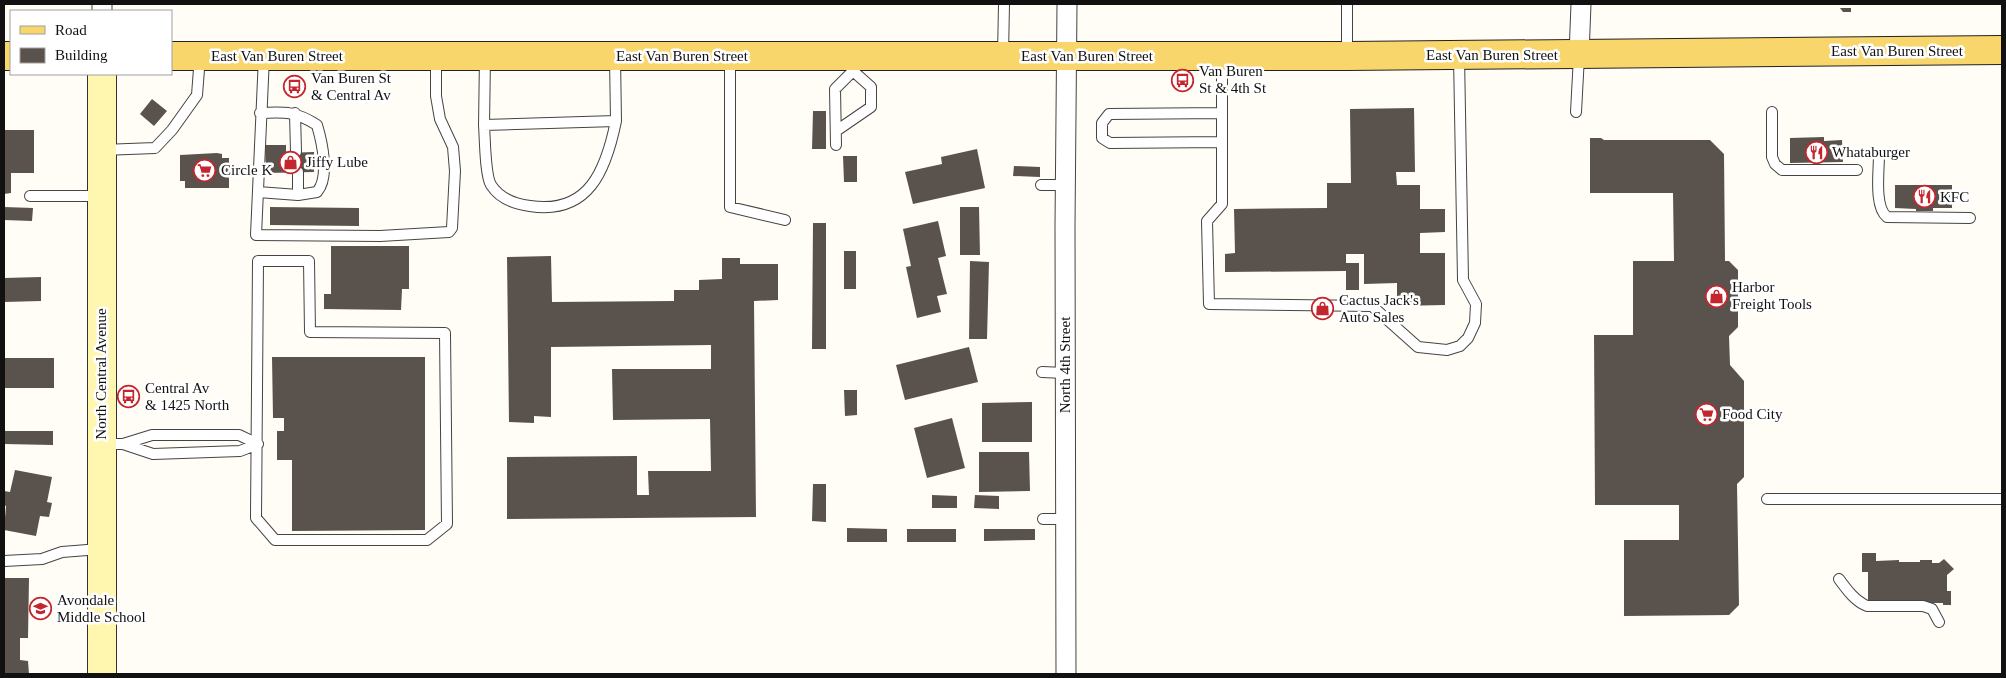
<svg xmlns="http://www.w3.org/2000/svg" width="2006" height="678" font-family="'Times New Roman',serif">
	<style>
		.building { fill: #5a524d }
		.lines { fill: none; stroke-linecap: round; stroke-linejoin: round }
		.lane-casing { stroke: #444; stroke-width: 12 }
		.street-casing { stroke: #444; stroke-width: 21 }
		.secondary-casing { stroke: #333; stroke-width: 30 }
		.primary-casing { stroke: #222; stroke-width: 30 }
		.lane { stroke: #fff; stroke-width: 10 }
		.street { stroke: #fff; stroke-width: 19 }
		.secondary { stroke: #fff6b0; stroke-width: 28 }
		.primary { stroke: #f9d66b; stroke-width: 28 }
		.labels { text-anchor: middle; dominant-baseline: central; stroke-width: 5; stroke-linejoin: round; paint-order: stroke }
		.street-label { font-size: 15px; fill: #111; stroke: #fff }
		.poi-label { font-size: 15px; fill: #111; stroke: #fff; text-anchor: start }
	</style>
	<rect width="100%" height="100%" fill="#fffdf5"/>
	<path class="building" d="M1840,8H1851V12H1843Z
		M293,85H300L303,89H293Z
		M152,99L167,111L154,126L140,114Z
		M1414,108L1415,172H1396L1397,185H1420V209H1445V232L1420,233V253H1445V305L1397,306V283L1364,284V254H1346V263H1359V290H1346V271L1225,272V254L1235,253L1234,209L1327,208V183H1351L1350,109Z
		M813,111H826V149H812Z
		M4,130H34V173H11V193L4,194Z
		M1824,137V141L1842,140L1843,162L1790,163V138Z
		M1590,138H1601L1604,140H1710L1724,154L1725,261H1729L1738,270V327L1729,336L1730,365L1744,381V477L1737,484L1739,605L1729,615L1624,616V540H1679V505H1595L1594,335H1633V261H1674L1673,193H1590Z
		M265,145H286V153L314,152V172L266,173Z
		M977,149L985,188L913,204L905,172L942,164L941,157Z
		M217,153L222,154V158H229V188H185V181H180V155Z
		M843,156H857V182H844Z
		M1014,166L1040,167V177L1013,176Z
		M1895,185H1952V208H1933V211H1916V209L1895,208Z
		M4,207L33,208L32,221L4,220Z
		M270,207L359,208V226L270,225Z
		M960,207H979L980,255H960Z
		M938,221L946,256L938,258L947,294L937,296L941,312L917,318L906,267L911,266L903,229Z
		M813,223H826V349H812Z
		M331,246H409V289H402L401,310L324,309V294H331Z
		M844,251H856V289H844Z
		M551,256L552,302L674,301V290H699V280L722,279V258H740V264H778V300L754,301L756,517L507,519V457L637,456V495H649L648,471H711L710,419L613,420L612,369H711V345L551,347V417L534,416V423L509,422L507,257Z
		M970,261L989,262L987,339H969Z
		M41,277V301L4,302V278Z
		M969,347L978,382L905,400L896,365Z
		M272,357H425V530L292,531V460H277V431H284V418H273Z
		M4,358H54V388H4Z
		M844,390H857V415L845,416Z
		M1032,402V442H982V403Z
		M952,418L965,468L927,478L914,428Z
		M4,431H53V445L4,444Z
		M979,452H1029L1030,491L979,492Z
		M15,470L52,477L47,502L52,503L49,517L40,516L36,536L4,530L6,506L4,505V491L10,492Z
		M813,484H826V522L812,521Z
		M932,495L957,496V508H932Z
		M975,495L999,496V509L974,508Z
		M847,528L887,529V542H847Z
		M907,529H956V542H907Z
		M984,529H1035V540L984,541Z
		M1862,553H1876V561L1899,560V562H1920V560H1932V563H1939L1944,559L1954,569L1947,575V591H1951V605H1943V603H1868V572H1862Z
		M4,578H29L28,638H20V660L28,661L29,674H4Z"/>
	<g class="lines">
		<defs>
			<path id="lane" d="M1347,4V55
				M1003,55L1004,4
				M264,57L256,235L380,236L449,232L452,228L455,171L453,147L440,119L436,96V57
				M485,57L484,125L616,121L615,58
				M730,57V207L785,220
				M1222,57V204L1207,221L1209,304L1372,306L1418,347L1447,350L1460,346L1468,338L1475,323L1476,304L1463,280L1459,56
				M1576,112L1579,56
				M1772,112V157L1775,164L1782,170H1857
				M295,113L296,152
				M484,125C485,138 485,175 491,185C500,199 514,204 530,206C589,215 606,170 616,121
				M836,131L871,107V87L853,71L835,89L836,145
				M1222,142L1110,143L1102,138V123L1109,114L1222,113
				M102,150L155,148L172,130L197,95L200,56
				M1879,155C1879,171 1874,207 1887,217L1970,218
				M298,172V195
				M1041,185H1065
				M258,192L298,195L317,192C330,177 322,142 317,125C295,111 285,112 260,113
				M30,196H101
				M258,261H309L310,332L445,333L447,524L427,540H275L256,518Z
				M1042,372L1065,373
				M102,444H123L153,454L240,451L258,444L239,435H152L123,444
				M1767,499H2002
				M1043,519H1066
				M4,561L42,559L62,552L100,549
				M1839,579C1847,590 1855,601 1867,606H1923L1932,609L1939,622"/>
			<path id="street" d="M102,11V4
				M1579,55L1581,4
				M1066,674L1065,225L1067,4"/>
			<path id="secondary" d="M102,74V674"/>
			<path id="primary" d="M4,56H11
				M171,56H1347L2002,50"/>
		</defs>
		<use href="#lane" class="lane-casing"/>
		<use href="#street" class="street-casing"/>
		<use href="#secondary" class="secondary-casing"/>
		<use href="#primary" class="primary-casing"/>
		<use href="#lane" class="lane"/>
		<use href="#street" class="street"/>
		<use href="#secondary" class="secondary"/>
		<use href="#primary" class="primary"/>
	</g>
	<defs>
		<symbol id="bus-ring" viewBox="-11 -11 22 22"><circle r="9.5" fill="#fff" stroke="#c4262e" stroke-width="1.5"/><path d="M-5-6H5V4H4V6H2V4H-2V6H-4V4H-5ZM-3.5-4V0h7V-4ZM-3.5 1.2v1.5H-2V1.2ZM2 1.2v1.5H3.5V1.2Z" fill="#c4262e"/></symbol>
		<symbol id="restaurant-ring" viewBox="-11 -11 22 22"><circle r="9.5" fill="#fff" stroke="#c4262e" stroke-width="1.5"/><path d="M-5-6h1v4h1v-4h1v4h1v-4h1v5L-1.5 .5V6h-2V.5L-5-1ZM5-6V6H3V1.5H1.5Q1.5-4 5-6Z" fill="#c4262e"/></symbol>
		<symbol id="shop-ring" viewBox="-11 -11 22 22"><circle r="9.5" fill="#fff" stroke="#c4262e" stroke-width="1.5"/><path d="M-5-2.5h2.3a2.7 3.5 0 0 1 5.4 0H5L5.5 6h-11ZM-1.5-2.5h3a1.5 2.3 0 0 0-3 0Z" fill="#c4262e"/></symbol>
		<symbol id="supermarket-ring" viewBox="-11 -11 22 22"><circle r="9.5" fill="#fff" stroke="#c4262e" stroke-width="1.5"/><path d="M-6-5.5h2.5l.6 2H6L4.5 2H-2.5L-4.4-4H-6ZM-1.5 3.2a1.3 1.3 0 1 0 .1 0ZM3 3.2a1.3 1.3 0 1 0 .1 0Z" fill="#c4262e"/></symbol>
		<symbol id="school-ring" viewBox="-11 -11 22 22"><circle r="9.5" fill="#fff" stroke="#c4262e" stroke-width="1.5"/><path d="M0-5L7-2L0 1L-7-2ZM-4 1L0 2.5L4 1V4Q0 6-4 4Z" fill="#c4262e"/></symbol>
	</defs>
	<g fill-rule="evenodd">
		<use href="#bus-ring" x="1170" y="68" width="25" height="25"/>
		<use href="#bus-ring" x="282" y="74" width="25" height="25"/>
		<use href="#restaurant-ring" x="1804" y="140" width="25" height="25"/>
		<use href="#shop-ring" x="278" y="150" width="25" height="25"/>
		<use href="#supermarket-ring" x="192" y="158" width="25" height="25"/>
		<use href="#restaurant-ring" x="1912" y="184" width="25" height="25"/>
		<use href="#shop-ring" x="1704" y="284" width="25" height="25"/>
		<use href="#shop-ring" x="1310" y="296" width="25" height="25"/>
		<use href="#bus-ring" x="116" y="384" width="25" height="25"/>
		<use href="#supermarket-ring" x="1694" y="402" width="25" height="25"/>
		<use href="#school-ring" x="28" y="596" width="25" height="25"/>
	</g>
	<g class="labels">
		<g class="street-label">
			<text x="1897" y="51">East Van Buren Street</text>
			<text x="1492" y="55">East Van Buren Street</text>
			<text x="277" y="56">East Van Buren Street</text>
			<text x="682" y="56">East Van Buren Street</text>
			<text x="1087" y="56">East Van Buren Street</text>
			<text transform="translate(1065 365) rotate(-90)">North 4th Street</text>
			<text transform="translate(101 374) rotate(-90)">North Central Avenue</text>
		</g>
		<g class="poi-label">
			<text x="1199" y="71">Van Buren<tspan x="1199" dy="17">St &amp; 4th St</tspan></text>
			<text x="311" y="78">Van Buren St<tspan x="311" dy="17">&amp; Central Av</tspan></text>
			<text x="1832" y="152">Whataburger</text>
			<text x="306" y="162">Jiffy Lube</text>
			<text x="221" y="170">Circle K</text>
			<text x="1940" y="197">KFC</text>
			<text x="1732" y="287">Harbor<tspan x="1732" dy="17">Freight Tools</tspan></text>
			<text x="1339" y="300">Cactus Jack's<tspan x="1339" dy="17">Auto Sales</tspan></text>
			<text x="145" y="388">Central Av<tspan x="145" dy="17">&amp; 1425 North</tspan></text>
			<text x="1722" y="414">Food City</text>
			<text x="57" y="600">Avondale<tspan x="57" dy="17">Middle School</tspan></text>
		</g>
	</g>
	<rect width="2006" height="678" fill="none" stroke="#111111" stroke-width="10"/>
	<rect x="10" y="10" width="162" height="65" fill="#ffffff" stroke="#a0a0a0"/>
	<rect x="20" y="26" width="25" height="8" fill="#f9d66b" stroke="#a0a0a0"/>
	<text x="55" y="35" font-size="15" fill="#111111">Road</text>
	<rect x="20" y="48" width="25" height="15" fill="#5a524d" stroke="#a0a0a0"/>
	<text x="55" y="60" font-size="15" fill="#111111">Building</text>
</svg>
